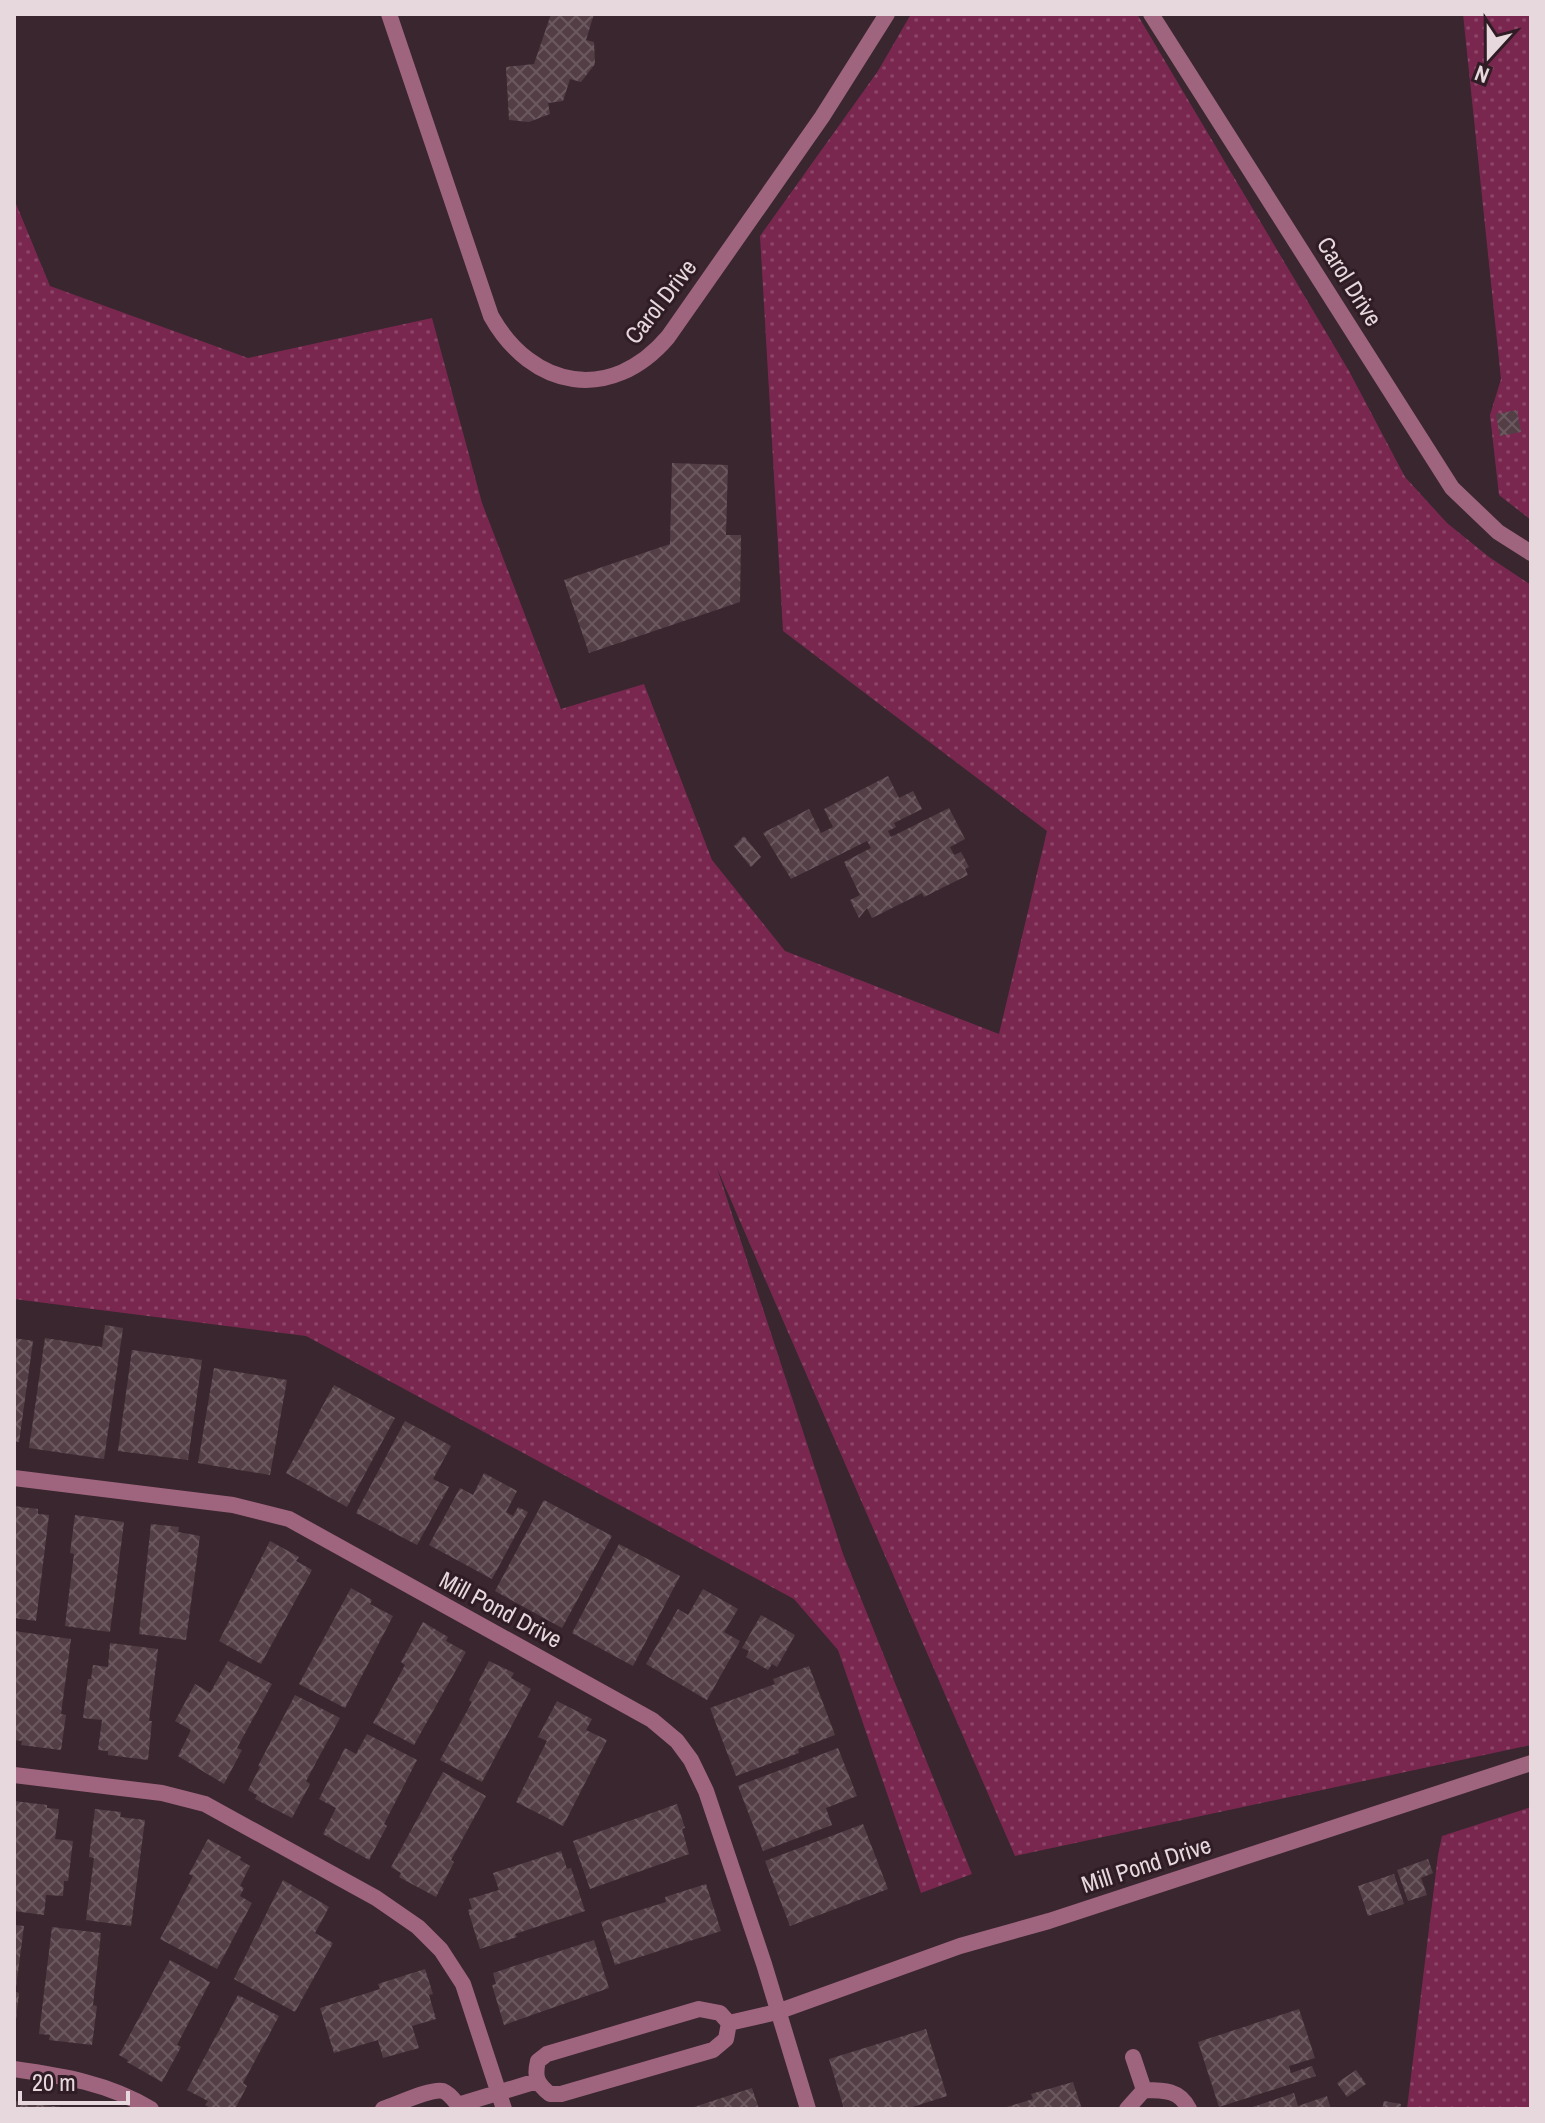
<svg xmlns="http://www.w3.org/2000/svg" width="1545" height="2123" font-family="'Archivo Narrow',sans-serif">
	<style>
		.grass { fill: url(#grass-dots) }
		.building { fill: url(#building-cross-hatch) }
		.lines { fill: none; stroke-linecap: round; stroke-linejoin: round }
		.street { stroke: #a0657e; stroke-width: 16 }
		.labels { text-anchor: middle; dominant-baseline: central; stroke-width: 6; stroke-linejoin: round; paint-order: stroke }
		.street-label { font-size: 24px; fill: #e6d8dd; stroke: #2f1c24 }
	</style>
	<defs>
		<pattern id="grass-dots" width="8" height="8" patternUnits="userSpaceOnUse" patternTransform="scale(2)"><rect width="8" height="8" fill="#7a2750"/><path d="M2 2h.1M6 6h.1" fill="none" stroke="#8d4669" stroke-width="1.8" stroke-linecap="round"/></pattern>
		<pattern id="building-cross-hatch" width="8" height="8" patternUnits="userSpaceOnUse" patternTransform="scale(2)"><rect width="8" height="8" fill="#533e46"/><path d="M0 0l8 8M0 8l8-8" fill="none" stroke="#6c5960"/></pattern>
	</defs>
	<rect width="100%" height="100%" fill="#39262e"/>
	<path class="grass" d="M911,14H1137L1349,371L1405,477L1447,523L1489,557L1531,585V1745L1015,1856L717,1168L843,1554L972,1874L921,1893L838,1650L794,1599L306,1336L14,1299V199L50,286L248,358L432,318L482,503L561,709L644,684L712,860L785,951L999,1034L1047,831L783,631L760,236L878,71Z
		M1463,14H1531V520L1499,495L1490,415L1501,379Z
		M1531,1807L1529,2109H1407L1438,1855L1442,1836Z"/>
	<path class="building" d="M551,14H594L586,40L594,42L595,64L581,82L570,79L563,101L548,103L550,114L529,122L509,120L506,67L534,64Z
		M1517,410L1521,432L1500,436L1496,414Z
		M672,463L728,465L726,535H741L740,602L589,653L564,580L670,544Z
		M888,776L899,798L913,791L922,809L894,823L896,827L888,831L891,837L949,808L965,839L950,847L954,855L961,852L969,867L965,869L968,875L924,897L922,893L872,918L867,908L859,918L850,900L860,895L844,862L871,848L867,841L791,879L763,833L809,809L821,833L833,827L824,809Z
		M744,836L761,857L751,867L734,846Z
		M105,1325L123,1328L104,1459L29,1448L45,1338L102,1347Z
		M14,1338L33,1341L19,1442L14,1441Z
		M132,1350L202,1360L188,1460L118,1451Z
		M214,1368L287,1380L270,1475L198,1463Z
		M334,1385L395,1418L347,1507L286,1473Z
		M405,1421L451,1446L433,1479L449,1487L417,1545L356,1513Z
		M484,1473L517,1491L506,1512L513,1516L518,1507L528,1512L492,1579L429,1545L460,1488L473,1495Z
		M544,1500L612,1536L562,1628L495,1591Z
		M14,1506L38,1509V1514L49,1515L36,1621L14,1618Z
		M75,1515L124,1522L110,1632L65,1626L74,1554L70,1553Z
		M151,1524L179,1527L178,1532L200,1536L186,1640L139,1634Z
		M270,1541L299,1557L296,1561L312,1570L261,1664L219,1641Z
		M619,1544L680,1576L633,1666L572,1633Z
		M351,1588L372,1600L370,1604L393,1616L345,1708L299,1684Z
		M703,1589L738,1609L724,1632L740,1641L707,1700L646,1664L678,1609L688,1615Z
		M761,1615L795,1635L777,1667L772,1664L768,1670L746,1657L749,1651L742,1648Z
		M423,1622L448,1637L446,1641L466,1652L414,1745L373,1723L405,1665L401,1662Z
		M14,1631L71,1639L61,1714L66,1715L61,1750L21,1745L22,1741L14,1740Z
		M110,1643L158,1649L149,1721H152L148,1760L108,1755V1751L98,1750L102,1720L83,1718L88,1679H91L93,1665L108,1667Z
		M228,1661L272,1684L237,1748L242,1750L224,1784L178,1756L191,1730L175,1721L195,1684L210,1693Z
		M489,1661L514,1673L511,1678L531,1689L482,1782L440,1760L472,1702L469,1700Z
		M809,1666L835,1735L798,1749L799,1753L736,1776L710,1708L775,1684L773,1679Z
		M295,1695L340,1718L306,1781L310,1784L292,1818L255,1799L257,1795L248,1790L260,1767L258,1766Z
		M557,1701L592,1719L586,1730L607,1740L563,1826L516,1802L547,1741L538,1737Z
		M367,1734L417,1760L384,1824L387,1826L369,1860L323,1834L336,1808L319,1799L345,1748L356,1754Z
		M838,1748L857,1796L826,1808L832,1825L763,1851L738,1786Z
		M443,1772L486,1796L451,1860L454,1862L436,1897L399,1877L401,1873L391,1867Z
		M14,1801L47,1805V1808L59,1809L55,1839L73,1841L68,1881H64L63,1896L46,1895L44,1915L14,1911Z
		M677,1804L685,1828L682,1829L689,1854L590,1889L573,1841Z
		M95,1809L121,1812L120,1817L145,1820L131,1926L86,1920L94,1858L89,1857Z
		M863,1824L888,1889L790,1926L765,1861Z
		M208,1839L241,1857L240,1860L250,1866L240,1886L244,1888L240,1896L252,1903L217,1969L160,1939L193,1876L189,1874Z
		M561,1851L567,1869L571,1868L585,1911L515,1934L517,1937L480,1949L468,1910L472,1909L469,1899L499,1890L493,1873Z
		M1428,1859L1433,1873L1421,1878L1427,1895L1408,1901L1397,1870Z
		M1394,1874L1404,1904L1368,1916L1358,1886Z
		M283,1880L329,1907L315,1933L333,1943L295,2012L234,1979Z
		M706,1884L721,1931L615,1965L601,1922L666,1902L665,1897Z
		M14,1925L24,1926L16,1987H14Z
		M52,1927L101,1933L93,2005L97,2006L92,2045L49,2040L50,2035L39,2034Z
		M594,1940L609,1988L504,2025L492,1985L496,1984L493,1973Z
		M170,1960L210,1982L177,2045L181,2047L162,2082L127,2062L128,2060L119,2055Z
		M425,1969L433,1994L429,1995L436,2019L412,2026L419,2048L383,2058L378,2040L334,2053L320,2008L380,1989L378,1984Z
		M14,1991L19,1993L16,2020L14,2019Z
		M238,1995L279,2016L243,2083L247,2086L235,2109H212L205,2105L208,2101L187,2090Z
		M1299,2009L1315,2058L1289,2066L1291,2073L1312,2066L1316,2076L1219,2107L1198,2042Z
		M926,2029L947,2096L906,2109H844L829,2059Z
		M1356,2070L1366,2084L1347,2097L1337,2083Z
		M1073,2082L1082,2109H1000L1033,2099L1031,2094Z
		M752,2088L759,2109H691V2108Z
		M1294,2093L1298,2106L1327,2096L1331,2109H1247Z
		M14,2101L61,2107V2109H14Z
		M1384,2101L1401,2104L1400,2109H1382Z"/>
	<g class="lines">
		<path class="street" d="M389,14L491,316C532,389 611,404 668,337L822,117L887,14
			M1151,14L1452,488L1498,532L1531,553
			M14,1478L233,1505L289,1519L652,1720L677,1741L691,1760L706,1791L764,1964L808,2109
			M14,1775L162,1793L205,1804L376,1898L418,1927L441,1950L463,1984L504,2109
			M699,2009L720,2013L729,2023L726,2039L713,2050L561,2094H550C537,2084 534,2077 538,2061L547,2054Z
			M729,2023L777,2012L960,1946L1049,1921L1531,1763
			M1133,2057L1144,2090
			M14,2069C63,2076 108,2083 151,2109
			M458,2105L537,2081
			M383,2109C396,2105 431,2088 443,2091C449,2093 454,2100 458,2105V2109
			M1127,2109L1144,2090C1164,2090 1180,2090 1189,2109"/>
	</g>
	<g class="labels">
		<g class="street-label">
			<text transform="translate(1350 281) rotate(58)">Carol Drive</text>
			<text transform="translate(660 301) rotate(-52)">Carol Drive</text>
			<text transform="translate(501 1609) rotate(28)">Mill Pond Drive</text>
			<text transform="translate(1146 1864) rotate(-18)">Mill Pond Drive</text>
		</g>
	</g>
	<rect width="1545" height="2123" fill="none" stroke="#e6d8dd" stroke-width="32"/>
	<g transform="translate(1489 56) rotate(201)" stroke="#2f1c24" stroke-width="6" paint-order="stroke">
	<path d="M0-6L14 30L0 20L-14 30Z" fill="#e6d8dd"/>
	<text y="-12" font-size="22" font-weight="bold" text-anchor="middle" fill="#e6d8dd">N</text>
	</g>
	<path d="M20 2091v12h108v-12" fill="none" stroke="#e6d8dd" stroke-width="4"/>
	<text x="32" y="2091" font-size="24" fill="#e6d8dd" stroke="#2f1c24" stroke-width="6" paint-order="stroke">20 m</text>
</svg>
